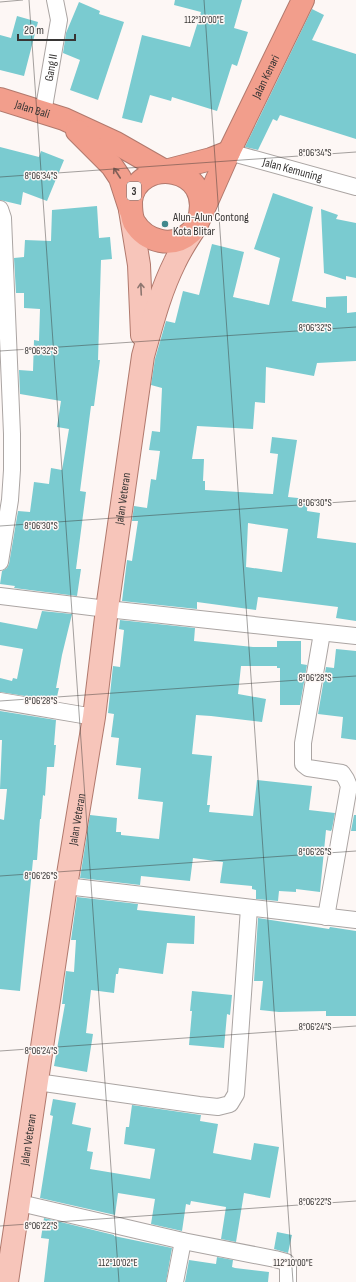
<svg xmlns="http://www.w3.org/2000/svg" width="356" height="1282" font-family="'Sofia Sans Condensed',sans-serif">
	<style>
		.building { fill: #7acbd0; fill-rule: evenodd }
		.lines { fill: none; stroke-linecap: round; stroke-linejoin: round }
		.street-casing { stroke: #aba5a3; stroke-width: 18 }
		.primary-casing { stroke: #b1796d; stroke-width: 24 }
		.highway-casing { stroke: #b1796d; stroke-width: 24 }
		.street { stroke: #fff; stroke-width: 16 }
		.primary { stroke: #f7c5ba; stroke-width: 22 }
		.highway { stroke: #f29e8c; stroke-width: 22 }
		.oneway { stroke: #825f57 }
		.oneway2 { stroke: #8d7670 }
		.ticks { fill: none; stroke: #373534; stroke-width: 1; stroke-opacity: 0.45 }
		.poi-dot { fill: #40888c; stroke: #fdf7f5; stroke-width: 1.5 }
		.labels { text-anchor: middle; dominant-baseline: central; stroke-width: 3; stroke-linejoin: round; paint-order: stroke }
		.shield { fill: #fdf7f5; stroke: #726f6e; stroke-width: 1 }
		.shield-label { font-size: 11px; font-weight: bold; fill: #373534 }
		.street-label { font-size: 12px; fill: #373534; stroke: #fdf7f5 }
		.poi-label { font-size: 12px; fill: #373534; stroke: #fdf7f5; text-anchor: start }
		.ticks-label { font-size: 10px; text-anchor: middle; fill: #373534; stroke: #fdf7f5; stroke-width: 3; stroke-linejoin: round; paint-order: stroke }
	</style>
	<rect width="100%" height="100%" fill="#fdf7f5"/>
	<path class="building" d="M175,0H242L234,28L248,32L237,66L232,64L217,111L172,97L171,101L150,95L142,123L122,118L142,35L190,47L201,12L174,5Z
		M79,2L100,11L99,14L124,22L98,100L70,90L80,60L63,53L66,33Z
		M312,9L324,15L312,40L356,54V139L280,115L277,121L273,119L258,150L245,147Z
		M17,16L38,22L24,76L0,70V35L11,38Z
		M0,147L39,157L41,151L64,160L47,201L23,192L21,205L0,200Z
		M273,193L313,207L292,301L326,308V297L347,296V313L356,312V361L317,363L314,376L266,367L265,403L255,402L253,429L197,426L192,459H204L203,481H205V490L273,494L278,454L270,453L272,437L297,440L288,497L308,499L307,511L320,513L317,538L356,543V621L336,618L338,607L258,597L256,610L197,602V609L122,601L127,560L132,561L138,521H132L134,506L147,508L151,479L156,480L160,451L149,450L152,431L160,432L162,388L151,385L155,359L166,321L175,323L183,291L199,295L212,244L244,252L233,297L269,305L280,258L254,249ZM248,523L288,529L282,572L246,567Z
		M97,206L99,238L110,237L112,259L101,260L98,360H100L94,406H91L80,491L86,492L76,569H81L77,596L14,588L15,586L0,584L2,571L7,568L9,564L18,511L30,512L34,482L49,484L51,468L62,470L69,429L57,427L61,401L20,394L19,370L33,371L34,340L39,341L40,309L24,308V293H16L14,258L24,257L25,240L51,241L52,210Z
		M321,209L338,215L336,219L356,223V278L346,276V280L324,273Z
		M42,611L72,614L62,655L56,688H59L56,701L0,692V678L12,681L13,678L17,679L23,649L0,645V622L37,629Z
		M120,620L195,628L194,641L253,647H277V641H301V664L307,665L300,705H280V668H277V666H241L238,694L266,699L262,722L211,716L196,715L192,754L212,756L207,805H210L209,812L253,816L257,780L312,786L309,810L335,813L332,829L331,831L326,830L320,892L296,889V892L279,891L278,901L256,899V890L252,889V886L220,883L223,862L193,858L190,881L141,876L140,885L80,878L90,815L117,818L116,832H121V835L159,839L163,802L138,799L141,768L116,765L119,738L111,737L114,714L108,713L113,666L120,667L124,630L119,629Z
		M336,649L356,651V740L341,738L343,717L318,714L326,667L334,668Z
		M0,711L56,720L54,745H56L54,767H47L45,796L43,795L41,819H40L37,860H33L20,991L0,989V819L4,820L7,789H0L2,740H0Z
		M354,815H356V831H351Z
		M77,897L138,904L137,910L195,916L194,944L167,943L163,974L119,968L118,974H116L114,993L91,990L86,1033L93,1034L87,1072L54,1066L65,1004H62L66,971L74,972L76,940H71Z
		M258,918L329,929L330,927L356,931V1016H326V1011L279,1012L260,1010L263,981H254Z
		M192,991L232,995L230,1015L227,1014L224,1048L189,1045L192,1011H190Z
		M53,1099L76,1103L72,1124L91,1128L87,1151L93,1152L90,1169L150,1179L155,1149L124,1144L126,1127H129L132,1105L201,1115L200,1121L218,1124L213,1153L251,1160L254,1143L279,1147L270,1198L244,1193L236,1242L221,1239L226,1207L191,1201L190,1205L186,1204L182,1231L151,1224L155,1199L118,1193L115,1215L40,1198L53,1116L50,1115Z
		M44,1218L114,1235V1236L172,1248L166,1282H44L49,1239L41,1238Z
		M277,1232L292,1235L288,1253L274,1249Z
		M217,1257L233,1260L232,1267L235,1268L269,1272L268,1282H185L189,1260L216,1264Z"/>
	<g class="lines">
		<defs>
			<g id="street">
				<path id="s1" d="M43,113L59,20L55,0"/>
				<path id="s2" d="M229,152L356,187"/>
				<path d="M0,209L3,218L12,434V470L10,500L0,562"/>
				<path d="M0,596L107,609L356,636"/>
				<path d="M322,633L303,743V764L308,768L342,773L346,779L349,786L326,917"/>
				<path d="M0,701L94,717"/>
				<path d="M66,886L356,920"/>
				<path d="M37,1082L199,1105L218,1107L230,1104L236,1094L249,908"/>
				<path d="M20,1203L183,1241L275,1259L286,1262L288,1267V1282"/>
				<path d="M175,1282L183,1241"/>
			</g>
			<g id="primary">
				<path d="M130,210L139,265L142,335"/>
				<path id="s3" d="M7,1282L66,886L94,717L107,609L143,356C152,324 160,292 175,262C181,249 189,237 197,225"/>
			</g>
			<g id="highway">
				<path id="s4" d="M0,99L64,119L116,143L165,171L211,159L229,152"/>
				<path d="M77,131L112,166L120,178L130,209"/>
				<path id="s5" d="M198,222C217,164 136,156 131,201C131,208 131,216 134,222C146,242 173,249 191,232C194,229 196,225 198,222L229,152L303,0"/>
			</g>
		</defs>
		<use href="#street" class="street-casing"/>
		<use href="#primary" class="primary-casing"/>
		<use href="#highway" class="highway-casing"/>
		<use href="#street" class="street"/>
		<use href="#primary" class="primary"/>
		<use href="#highway" class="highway"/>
	</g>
	<defs><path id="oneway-shaft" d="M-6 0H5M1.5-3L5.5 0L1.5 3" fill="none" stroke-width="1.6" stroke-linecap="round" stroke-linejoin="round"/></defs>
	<use class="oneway" href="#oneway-shaft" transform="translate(117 173) rotate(-123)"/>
	<use class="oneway2" href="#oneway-shaft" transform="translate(141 289) rotate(-93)"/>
	<path class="ticks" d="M29,0L119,1282M204,0L293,1282M0,2L23,0M0,177L356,152M0,351L356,327M0,526L356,501M0,701L356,676M0,876L356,851M0,1051L356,1026M0,1226L356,1201"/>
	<circle class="poi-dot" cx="165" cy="224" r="4"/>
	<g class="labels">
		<rect class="shield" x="127" y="182" width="14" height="18" rx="3"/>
		<g class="shield-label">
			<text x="134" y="191">3</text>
		</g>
		<g class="street-label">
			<text stroke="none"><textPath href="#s1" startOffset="46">Gang II</textPath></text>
			<text stroke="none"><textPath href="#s5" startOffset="381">Jalan Kenari</textPath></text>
			<text stroke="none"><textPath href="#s4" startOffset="34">Jalan Bali</textPath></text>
			<text stroke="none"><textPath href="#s2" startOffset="66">Jalan Kemuning</textPath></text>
			<text stroke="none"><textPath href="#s3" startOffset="792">Jalan Veteran</textPath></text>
			<text stroke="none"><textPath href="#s3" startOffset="468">Jalan Veteran</textPath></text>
			<text stroke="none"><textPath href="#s3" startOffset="144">Jalan Veteran</textPath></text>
		</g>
		<g class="poi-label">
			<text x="173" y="217">Alun-Alun Contong<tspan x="173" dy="14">Kota Blitar</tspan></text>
		</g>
	</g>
	<g class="ticks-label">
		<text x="204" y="23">112°10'00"E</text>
		<text x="315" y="156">8°06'34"S</text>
		<text x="41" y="179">8°06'34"S</text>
		<text x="315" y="331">8°06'32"S</text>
		<text x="41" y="354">8°06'32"S</text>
		<text x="315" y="506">8°06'30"S</text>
		<text x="41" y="529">8°06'30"S</text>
		<text x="315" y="681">8°06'28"S</text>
		<text x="41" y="704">8°06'28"S</text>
		<text x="315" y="855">8°06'26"S</text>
		<text x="41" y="879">8°06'26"S</text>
		<text x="315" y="1030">8°06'24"S</text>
		<text x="41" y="1054">8°06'24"S</text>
		<text x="315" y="1205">8°06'22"S</text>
		<text x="41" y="1229">8°06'22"S</text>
		<text x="118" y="1266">112°10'02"E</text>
		<text x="293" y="1266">112°10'00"E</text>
	</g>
	<path d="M18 34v6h57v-6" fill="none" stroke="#373534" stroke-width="2"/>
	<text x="24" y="34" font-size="12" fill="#373534" stroke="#fdf7f5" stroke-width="3" paint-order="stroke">20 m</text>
</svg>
